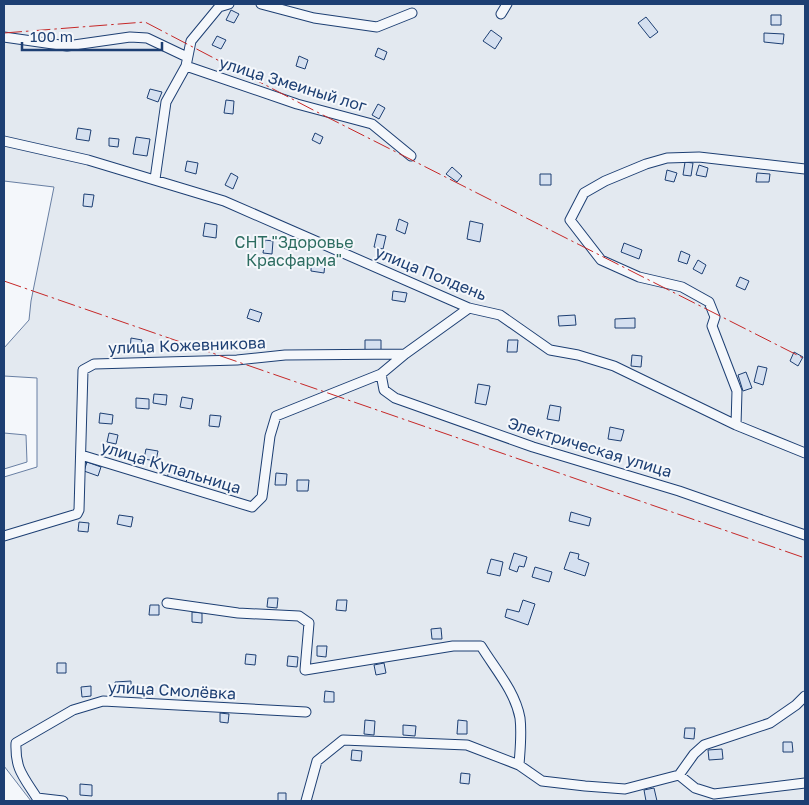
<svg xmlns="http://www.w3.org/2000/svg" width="809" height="805" font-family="'Golos Text',sans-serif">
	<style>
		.green { fill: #e3e9f0; stroke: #687fa3 }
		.building { fill: #d5e0f0; stroke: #1d3f73 }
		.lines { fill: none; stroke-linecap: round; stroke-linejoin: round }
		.street-casing { stroke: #1d3f73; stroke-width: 11 }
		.street { stroke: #f4f7fb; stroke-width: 9 }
		.power { stroke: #c62828; stroke-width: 1; stroke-dasharray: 18 4 2.5 4; stroke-linecap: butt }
		.labels { text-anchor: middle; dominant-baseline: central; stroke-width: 4; stroke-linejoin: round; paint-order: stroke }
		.street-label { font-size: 16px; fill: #1d3f73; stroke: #f4f7fb }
		.park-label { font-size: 16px; fill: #2c6c60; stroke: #f4f7fb }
	</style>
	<rect width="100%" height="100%" fill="#f4f7fb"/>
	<path class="green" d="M4,4H805V801H31L4,766V477L37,467V378L4,376V348L29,320L31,301L54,187L4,181Z
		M4,433L26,435L27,462L4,469Z"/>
	<path class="building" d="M231,10L239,14L234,23L226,20Z
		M771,15H781V25H771Z
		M646,17L658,32L650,38L638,23Z
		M491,30L502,38L495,49L483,41Z
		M764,33L784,34L783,44L764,42Z
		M217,36L226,40L221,49L212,45Z
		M378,48L387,52L384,60L375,56Z
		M299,56L308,60L305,69L296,66Z
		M150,89L162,92L158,102L147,98Z
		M226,100L234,101L233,114L224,113Z
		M378,104L385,108L379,119L372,115Z
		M78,128L91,130L89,141L76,139Z
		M315,133L323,137L320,144L312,140Z
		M136,137L150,139L147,156L133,154Z
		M109,138L119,139L118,147L109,146Z
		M187,161L198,163L196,174L185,171Z
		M685,162L693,163L691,176L683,175Z
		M699,165L708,168L706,177L696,175Z
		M452,167L462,176L457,182L446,174Z
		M667,170L677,173L674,182L665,180Z
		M231,173L238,177L233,189L225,185Z
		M757,173L770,174L769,182H756Z
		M540,174H551V185H540Z
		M84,194L94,195L92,207L83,206Z
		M399,219L408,223L405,234L396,230Z
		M470,221L483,224L480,242L467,239Z
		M205,223L217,225L216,238L203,236Z
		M377,234L386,236L383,249L374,247Z
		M265,240L273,241L272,254L263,253Z
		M624,243L642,250L639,259L621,252Z
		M681,251L690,255L687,264L678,261Z
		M698,260L706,265L702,274L693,269Z
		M311,262L325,263L324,273L311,271Z
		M740,277L749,281L745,290L736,286Z
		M393,291L407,293L405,302L392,300Z
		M250,309L262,313L259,322L247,318Z
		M575,315L576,325L559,326L558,316Z
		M635,318V328H615V319Z
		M131,338L142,340L140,351L130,350Z
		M365,340H381V350H365Z
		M508,340H518L517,352H507Z
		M794,352L803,357L798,366L790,361Z
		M632,355L642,356L641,367L631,366Z
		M758,366L767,368L763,385L754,382Z
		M746,372L752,388L743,391L738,375Z
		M478,384L490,386L486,405L475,403Z
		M154,394L167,395L166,405L153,403Z
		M182,397L193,399L191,409L180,407Z
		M136,398L149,399V409L136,408Z
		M550,405L561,407L559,421L547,419Z
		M100,413L113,415L112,424L99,423Z
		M210,415L221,416L219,427L209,426Z
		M610,427L624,430L621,441L608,439Z
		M109,433L118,435L116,444L107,442Z
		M146,449L158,451L156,461L144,459Z
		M87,462L101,467L98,476L84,471Z
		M170,468L189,473L186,482L167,478Z
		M276,473L287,474L286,485H275Z
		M297,480H309L308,491H297Z
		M571,512L591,518L589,526L569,521Z
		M119,515L133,517L131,527L117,524Z
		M79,522L89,523L88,532L78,531Z
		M570,552L579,554L578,559L589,563L585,576L564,569Z
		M514,553L527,557L524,567L519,566L517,572L509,569Z
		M491,559L503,562L500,576L487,573Z
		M535,567L552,572L549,582L532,577Z
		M268,598H278L277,608L267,607Z
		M337,600H347L346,611L336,610Z
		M523,600L535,604L528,625L505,617L507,609L519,612Z
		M150,605H159V615H149Z
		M192,612L202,613V623L192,622Z
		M441,628L442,639H432L431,629Z
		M317,646H327L326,657L317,656Z
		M246,654L256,655L255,665L245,664Z
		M288,656L298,657L297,667L287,666Z
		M57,663H66V673H57Z
		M384,663L386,673L376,675L374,665Z
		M131,681V691L116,692L115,682Z
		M91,686V696L82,697L81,687Z
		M325,691L334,692V702H324Z
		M220,713L229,714L228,723L220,722Z
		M365,720L375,721L374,735L364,734Z
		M458,720L467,721V734H457Z
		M403,725L416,726L415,736L403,735Z
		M685,728H695L694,739L684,738Z
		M783,742H792L793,752H783Z
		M722,749L723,759L709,760L708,750Z
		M352,750L362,751L361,761L351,760Z
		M461,773L470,774L469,784L460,783Z
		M80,784L92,785V796L80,795Z
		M654,788L657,801H646L644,790Z
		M278,793H286V801H278Z"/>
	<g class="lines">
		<defs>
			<path id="street" d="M261,4L314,18L377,27L412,13
				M501,14L507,4
				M4,37L67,46L130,37L147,38L187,57
				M186,66L297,104L372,124L411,156
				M4,141L88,160L224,201L469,308L500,315L550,350L578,355L614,366L736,425L805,453
				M155,179L166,102L186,66L191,41L219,7L229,4
				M381,374L384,390L395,398L533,447L679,491L805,535
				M736,425L737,391L712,326L715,317L709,302L682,287L639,277L601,260L570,220L584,193L605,181L646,164L667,158L699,157L805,169
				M81,455L252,507L262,497L270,436L276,416L381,374L405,354
				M4,536L77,514L79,510L83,370L94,364L237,360L285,355L405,354L469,308
				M167,603L238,613L299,616L309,623L305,670L453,646H481C495,669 515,691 520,718C522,734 520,750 519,765
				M679,775L695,788L714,794L805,783
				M63,801L37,798C23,776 15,769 16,743L73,710L103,701L306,712
				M306,801L317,761L343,740L467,745L519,765L542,781L585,786L625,789L679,775L694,754L704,745L770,723L796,705L805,696"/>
		</defs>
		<use href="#street" class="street-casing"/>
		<use href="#street" class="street"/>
		<path class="power" d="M4,33L145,22L317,112L805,359
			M4,281L805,558"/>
	</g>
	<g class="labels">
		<g class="street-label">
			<text transform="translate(293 84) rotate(17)">улица Змеиный лог</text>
			<text transform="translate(431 273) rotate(22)">улица Полдень</text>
			<text transform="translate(187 345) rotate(-2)">улица Кожевникова</text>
			<text transform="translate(590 447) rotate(17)">Электрическая улица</text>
			<text transform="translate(171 467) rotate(17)">улица Купальница</text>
			<text transform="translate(172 690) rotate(3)">улица Смолёвка</text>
		</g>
		<g class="park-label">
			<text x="294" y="242">СНТ "Здоровье<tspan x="294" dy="18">Красфарма"</tspan></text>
		</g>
	</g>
	<rect width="809" height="805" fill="none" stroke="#1d3f73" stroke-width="10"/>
	<path d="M22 42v8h140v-8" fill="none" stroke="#1d3f73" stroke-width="2.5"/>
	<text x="30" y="42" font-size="15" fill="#1d3f73" stroke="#f4f7fb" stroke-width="4" paint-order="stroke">100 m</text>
</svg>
